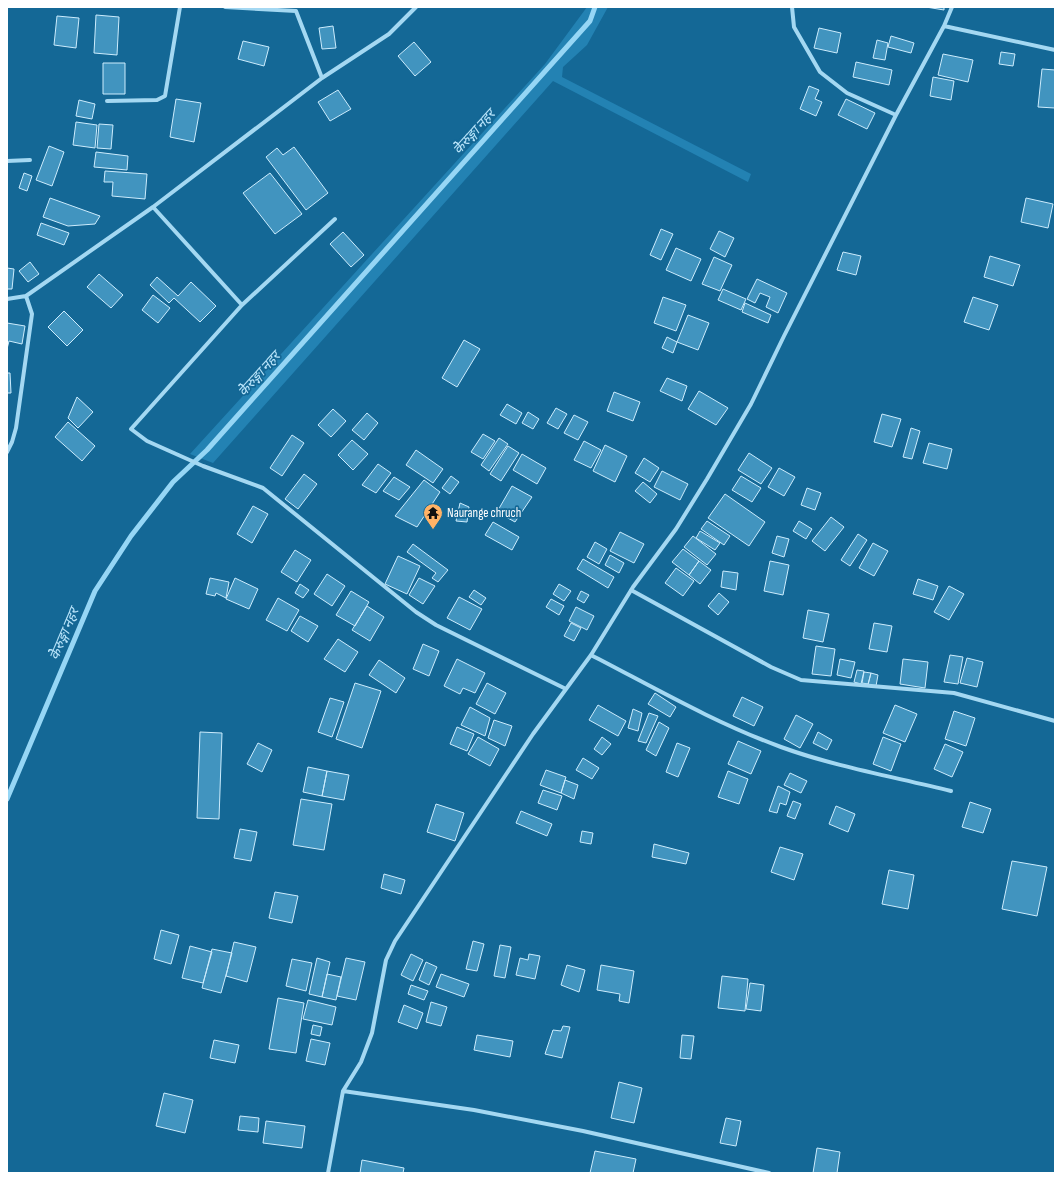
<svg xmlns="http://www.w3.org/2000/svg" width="1062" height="1180" font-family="'Sofia Sans Condensed','Noto Sans Devanagari',sans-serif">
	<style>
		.green { fill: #2382b3 }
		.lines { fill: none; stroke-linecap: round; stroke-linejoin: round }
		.stream { stroke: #96d6f5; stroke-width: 5 }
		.building { fill: #4194bf; stroke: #ccecfd }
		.minor { stroke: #a4d8f2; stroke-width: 4 }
		.labels { text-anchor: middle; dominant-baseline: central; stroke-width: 3.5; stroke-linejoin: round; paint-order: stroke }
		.poi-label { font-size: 13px; fill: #fff; stroke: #146896; text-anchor: start }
		.water-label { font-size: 14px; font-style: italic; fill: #b9e4fa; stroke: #146896 }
	</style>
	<rect width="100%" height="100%" fill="#146896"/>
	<path class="green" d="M587,7H608L587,45L563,67L562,77L751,174L748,182L553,81L213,463L190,454L545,64Z"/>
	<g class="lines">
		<path class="stream" d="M7,799L95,591L131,536L173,482L207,450L590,21L595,7"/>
	</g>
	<path class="building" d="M926,7H944V10Z
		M96,15L119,17L117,55L94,53Z
		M57,16L79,18L76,48L54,45Z
		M333,26L336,48L322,49L319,28Z
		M819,28L841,33L837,53L814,48Z
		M891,36L914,43L911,53L888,47Z
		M877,40L888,43L885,60L873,58Z
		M243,41L269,47L264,66L238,59Z
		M414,42L431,62L415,76L398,56Z
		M1001,52L1015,54L1013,66L999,64Z
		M943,54L973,60L968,82L938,75Z
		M856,62L892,70L889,85L853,77Z
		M103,63H125V94H103Z
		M1042,69L1055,70V108L1038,107Z
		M933,77L954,81L951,100L930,96Z
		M809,86L819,90L815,99L822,102L816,116L800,109Z
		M338,90L351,109L330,121L318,102Z
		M176,99L201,103L194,142L170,137Z
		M846,99L875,113L867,129L838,115Z
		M79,100L95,104L92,119L76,116Z
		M76,122L97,125L95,148L73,145Z
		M99,124L113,125L111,149L97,148Z
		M49,146L64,152L52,186L36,180Z
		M294,147L328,193L306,210L266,157L277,148L283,155Z
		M96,152L128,156L127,170L94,167Z
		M105,171L147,174L145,199L112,196L113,182H104Z
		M24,173L32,176L27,191L19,188Z
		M270,173L302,214L275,234L243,193Z
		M50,198L100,216L95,224L68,226L43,217Z
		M1026,198L1053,204L1048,228L1021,222Z
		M41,223L69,233L64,245L37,235Z
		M661,229L673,234L661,260L650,255Z
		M719,231L734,238L725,257L710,249Z
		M343,232L364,255L351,267L330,244Z
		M676,248L701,259L691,281L666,270Z
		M843,252L861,256L856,275L837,270Z
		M990,256L1020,265L1013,286L984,277Z
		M714,257L732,265L720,291L702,284Z
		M30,262L39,274L28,282L19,271Z
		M7,268L14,269L12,289H7Z
		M99,274L123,295L111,308L87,287Z
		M157,277L178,296L191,282L216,306L200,322L174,298L169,303L150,285Z
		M757,279L787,293L778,313L766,307L770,297L760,293L755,303L747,299Z
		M723,289L746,299L741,310L718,300Z
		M153,295L170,308L158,323L142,310Z
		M663,297L686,305L676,331L654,323Z
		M973,297L998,305L989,330L964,322Z
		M745,303L771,315L768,323L742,312Z
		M64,311L83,330L67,346L48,327Z
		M688,315L709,323L698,350L677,342Z
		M7,323L25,326L22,344L9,341L7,349Z
		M667,337L677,342L673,353L662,348Z
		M464,340L480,349L457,387L442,378Z
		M7,373H10L11,393H7Z
		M667,378L687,386L682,401L660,391Z
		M699,391L728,408L716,425L688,409Z
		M614,392L640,402L633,421L607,411Z
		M77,397L93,412L78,428L68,418Z
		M507,404L522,413L516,424L500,415Z
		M556,408L567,414L558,429L547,423Z
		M333,409L346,421L331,437L318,425Z
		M528,412L539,419L533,429L522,423Z
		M367,413L378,423L364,440L352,430Z
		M882,414L901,419L892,447L874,442Z
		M574,415L588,422L578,440L564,433Z
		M68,422L95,446L82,461L55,437Z
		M911,428L920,431L912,459L903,457Z
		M483,434L495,441L483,459L471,452Z
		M292,435L304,443L282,476L270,468Z
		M499,438L508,444L489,471L481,465Z
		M352,440L368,454L353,470L338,455Z
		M584,441L601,450L591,468L574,460Z
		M929,443L952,449L947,469L923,463Z
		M605,445L627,456L615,482L593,471Z
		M508,446L519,453L501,481L490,474Z
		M416,450L443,469L433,483L406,465Z
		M749,453L772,468L761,484L738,470Z
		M522,454L546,468L537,484L513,470Z
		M644,458L659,468L650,482L635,473Z
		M378,464L391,473L376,493L362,485Z
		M779,468L795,477L784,496L768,487Z
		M662,471L688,484L680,500L654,487Z
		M304,474L317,484L298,509L285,499Z
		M451,476L459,482L450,494L442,488Z
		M741,476L761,488L752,502L732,490Z
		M394,477L410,487L399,500L383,491Z
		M424,480L440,492L417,527L395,516Z
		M643,482L657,494L650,503L635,491Z
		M512,486L532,497L515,522L497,512Z
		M807,488L821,493L815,510L801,505Z
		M725,494L765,522L749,546L708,518Z
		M460,503L469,507L467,522L456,521Z
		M253,506L268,514L252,543L237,534Z
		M831,517L844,527L825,551L812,541Z
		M707,521L730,536L724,545L701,529Z
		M799,521L812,529L806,539L793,531Z
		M493,522L519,537L512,550L485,535Z
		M700,531L720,543L715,550L696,538Z
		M620,532L644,544L634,563L610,551Z
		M858,534L867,540L850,566L841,560Z
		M693,536L716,554L707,565L684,547Z
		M777,536L789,539L784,557L772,553Z
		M595,542L607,549L599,564L587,557Z
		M873,543L888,551L874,576L859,568Z
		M413,544L448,570L438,582L432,578L436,573L407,552Z
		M683,549L699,561L689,575L672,562Z
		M295,550L311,560L297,582L281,572Z
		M610,555L624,563L619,573L605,565Z
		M398,556L420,566L407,594L385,584Z
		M583,559L614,577L608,588L577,569Z
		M699,561L711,570L700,584L689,575Z
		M770,561L789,565L783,595L764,591Z
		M676,568L694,581L683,596L665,583Z
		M723,571L738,573L736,590L721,587Z
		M327,574L345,586L332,606L314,594Z
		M210,578L229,582L226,598L216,593L215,596L206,594Z
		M235,578L258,589L249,609L226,599Z
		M419,578L435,586L423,604L409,595Z
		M918,579L938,586L933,600L913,594Z
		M300,584L309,590L303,598L295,593Z
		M559,584L571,591L564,601L553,594Z
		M949,586L964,594L949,620L934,612Z
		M474,590L486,598L481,605L469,597Z
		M351,591L369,602L355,626L336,615Z
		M581,591L589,595L584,603L577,599Z
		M719,593L729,602L718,615L708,606Z
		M459,597L482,609L470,630L447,618Z
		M278,598L299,610L287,631L266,620Z
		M551,599L564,606L559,615L546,607Z
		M367,606L384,617L370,641L352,630Z
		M576,607L594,616L587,630L569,621Z
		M808,610L829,614L823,642L803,638Z
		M300,616L318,626L308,642L291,631Z
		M571,623L581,628L574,641L564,636Z
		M874,623L892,626L887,652L869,649Z
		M338,639L358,652L345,672L324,659Z
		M423,644L439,651L429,676L413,669Z
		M816,646L835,649L831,676L812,674Z
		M950,655L963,657L958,684L944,682Z
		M967,658L983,662L977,687L960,683Z
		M457,659L485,673L475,693L463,688L460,694L444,686Z
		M840,659L855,662L851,678L837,675Z
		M903,659L928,662L925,688L900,684Z
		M379,660L405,678L396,693L369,675Z
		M857,670L864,671L861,684L854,682Z
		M864,672L871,673L868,684L862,683Z
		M871,673L878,675L876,686L868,685Z
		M355,683L381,691L362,748L336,739Z
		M487,683L506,693L495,714L476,704Z
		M655,693L676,707L670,717L648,704Z
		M742,697L763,707L754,726L733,716Z
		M330,698L344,702L332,737L318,732Z
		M598,705L626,721L618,736L589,720Z
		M895,705L917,714L905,742L883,733Z
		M470,707L490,718L485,736L461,725Z
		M633,709L642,713L638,731L628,728Z
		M954,711L975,718L966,746L945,739Z
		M649,713L658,716L646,743L638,741Z
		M796,715L813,724L800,748L784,739Z
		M494,720L512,726L505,746L488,738Z
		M659,722L669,728L656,756L646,750Z
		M457,727L474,734L467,751L450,744Z
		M200,732L222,733L219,819L197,818Z
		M818,732L832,740L827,750L813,743Z
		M478,737L499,749L490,766L468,754Z
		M602,737L611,744L602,755L594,749Z
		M883,737L901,744L891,771L873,764Z
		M738,741L761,751L751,774L728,764Z
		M258,743L272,750L262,772L247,764Z
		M677,743L690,748L678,777L666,772Z
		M945,744L963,752L952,777L934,769Z
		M583,758L599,768L592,779L576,770Z
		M308,767L327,771L322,796L303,792Z
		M546,770L566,777L561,793L540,785Z
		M327,771L349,775L344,800L322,796Z
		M728,771L748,779L739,804L718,797Z
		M790,773L807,781L801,793L784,785Z
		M565,780L578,785L574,799L561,793Z
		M778,786L790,792L786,805L780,803L777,813L769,811Z
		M543,790L562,796L557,810L538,803Z
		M301,799L332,804L324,850L293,845Z
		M793,801L801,804L795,819L787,816Z
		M970,802L991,809L983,833L962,827Z
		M436,804L464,813L455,841L427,832Z
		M836,806L855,814L848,832L829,824Z
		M521,811L552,824L547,836L516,823Z
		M240,829L257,832L251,861L234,858Z
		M582,831L593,833L591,844L580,842Z
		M654,844L689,853L686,864L652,857Z
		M780,847L803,854L794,880L771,872Z
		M1012,861L1047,867L1037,916L1002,909Z
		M889,870L914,875L908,909L882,904Z
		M384,874L405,880L401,894L381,888Z
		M275,892L298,896L292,923L269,918Z
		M161,930L179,935L171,964L154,959Z
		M473,941L484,944L477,971L466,969Z
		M234,942L256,947L247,982L226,976Z
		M500,945L511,947L505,978L494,976Z
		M190,946L212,952L203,983L182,978Z
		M212,949L232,953L221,993L202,988Z
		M411,954L423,960L413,981L401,975Z
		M529,954L540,956L535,979L516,975L520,958L528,960Z
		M317,958L330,962L322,997L309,994Z
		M346,958L365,962L356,1000L337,996Z
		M292,959L312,963L306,991L286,986Z
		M426,962L437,967L429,985L419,980Z
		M567,965L585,970L579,992L561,985Z
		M601,965L634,971L629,1003L619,1001L620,994L597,990Z
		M327,974L341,977L336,1000L322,997Z
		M441,974L469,984L464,997L436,987Z
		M722,976L748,979L745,1011L718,1008Z
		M750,983L764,985L761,1011L746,1009Z
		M411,985L428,991L424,1000L408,994Z
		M278,998L304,1003L296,1053L269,1049Z
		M308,1000L336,1007L332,1025L303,1019Z
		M431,1002L447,1007L441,1026L426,1022Z
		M404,1005L423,1013L417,1029L398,1022Z
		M313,1025L322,1027L320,1036L311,1034Z
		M563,1026L570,1027L562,1058L545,1054L553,1030L561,1031Z
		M477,1035L513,1041L510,1057L474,1050Z
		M682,1035L694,1036L691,1059L680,1058Z
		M311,1039L330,1043L325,1065L306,1061Z
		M214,1040L239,1045L235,1063L210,1058Z
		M619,1082L642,1088L634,1123L611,1118Z
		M164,1093L193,1100L185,1133L156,1126Z
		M240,1116L259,1118L258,1132L238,1130Z
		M726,1118L741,1121L736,1146L720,1143Z
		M266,1121L305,1126L302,1148L263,1143Z
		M817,1148L840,1152L837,1173H813Z
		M595,1151L636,1159L633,1173H590Z
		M362,1160L404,1168L403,1173H360Z"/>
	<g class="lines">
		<path class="minor" d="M225,7L296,11L322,78
			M792,7L794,27L820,72L847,93L896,115
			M944,26L952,7
			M107,101L157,100L165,96L180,7
			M7,161L30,160
			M153,207L242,305L131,429L147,441L203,466L263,488L416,612L436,625L566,689
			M7,299L26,296L153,207L322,78L389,34L416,7
			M242,305L335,219
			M7,452L12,442L16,428L32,314L26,296
			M631,590L771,667L801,680L954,693L1055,721
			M591,655C653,687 715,723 781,747C836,767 895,777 951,791
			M343,1091L474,1110L583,1131L769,1173
			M328,1173L343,1091L361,1062L372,1033L386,960L395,941L533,734L591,655L633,587L676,529L707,479L751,404L784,336L896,115L944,26L1055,50"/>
	</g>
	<defs>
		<symbol id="temple-pin" viewBox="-11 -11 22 30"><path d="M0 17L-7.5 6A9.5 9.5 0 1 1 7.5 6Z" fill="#ffb266" stroke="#146896"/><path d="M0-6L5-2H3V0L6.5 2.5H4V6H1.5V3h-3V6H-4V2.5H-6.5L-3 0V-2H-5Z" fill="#111"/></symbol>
	</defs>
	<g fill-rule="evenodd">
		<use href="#temple-pin" x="422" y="502" width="22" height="30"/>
	</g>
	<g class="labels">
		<g class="poi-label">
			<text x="447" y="513">Naurange chruch</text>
		</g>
		<g class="water-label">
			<text transform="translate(474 132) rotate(-48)">केेरुङ्गा नहर</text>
			<text transform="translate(259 374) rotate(-48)">केेरुङ्गा नहर</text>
			<text transform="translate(64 634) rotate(-67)">केेरुङ्गा नहर</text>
		</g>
	</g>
	<rect width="1062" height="1180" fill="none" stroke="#ffffff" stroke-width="16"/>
</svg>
